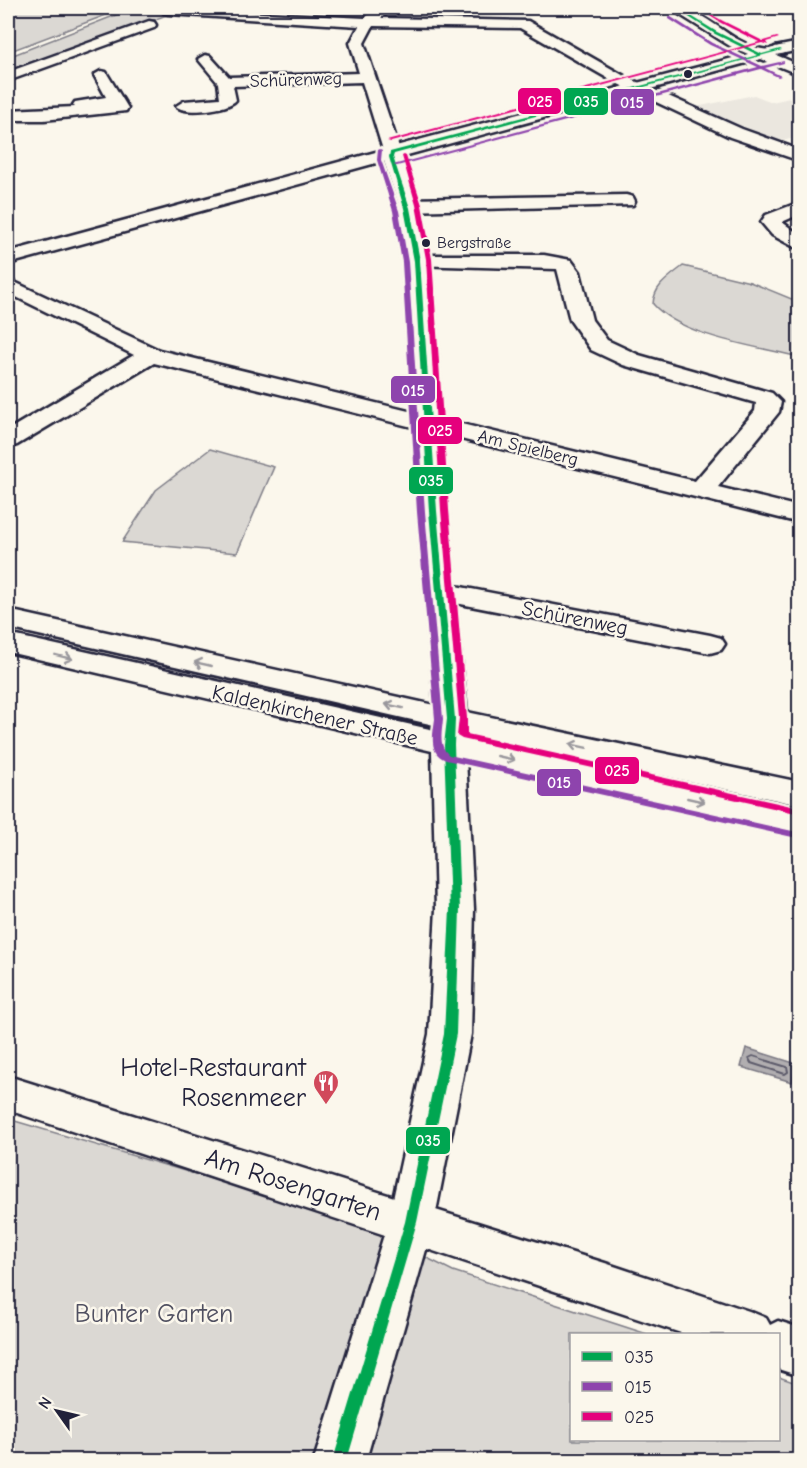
<svg xmlns="http://www.w3.org/2000/svg" width="807" height="1468" font-family="'Comic Neue',sans-serif">
	<style>
		.built { fill: #ebe7df }
		.green { fill: #dbd8d3; stroke: #7e7d87; stroke-width: 1.5 }
		.water { fill: #b1aeb0; stroke: #787681; stroke-width: 1.5 }
		.lines { fill: none; stroke-linecap: round; stroke-linejoin: round }
		.shore-far1 { stroke: #5b5a6a; stroke-width: 1.5 }
		.shore { stroke: #5b5a6a; stroke-width: 2 }
		.minor-tunnel { stroke: #d0ccc9; stroke-width: 14; stroke-dasharray: 14 8; stroke-linecap: butt }
		.minor-casing { stroke: #22223b; stroke-width: 5 }
		.major-casing { stroke: #22223b; stroke-width: 5 }
		.minor { fill: #fbf7ec; fill-rule: evenodd }
		.major { fill: #fbf7ec; fill-rule: evenodd }
		.bus-1-casing { stroke: #fbf7ec; stroke-width: 5 }
		.bus-2-casing { stroke: #fbf7ec; stroke-width: 5 }
		.bus-3-casing { stroke: #fbf7ec; stroke-width: 5 }
		.bus-1 { fill: #00a651; fill-rule: evenodd }
		.bus-2 { fill: #8e44ad; fill-rule: evenodd }
		.bus-3 { fill: #e5007d; fill-rule: evenodd }
		.oneway { stroke: #99979c }
		.bus-dot { fill: #22223b; stroke: #fbf7ec; stroke-width: 2 }
		.labels { text-anchor: middle; dominant-baseline: central; stroke-width: 5; stroke-linejoin: round; paint-order: stroke }
		.far-bus-label { font-size: 16px; fill: #22223b; stroke: #fbf7ec; text-anchor: start }
		.far-street-label { font-size: 18px; fill: #22223b; stroke: #fbf7ec }
		.street-label { font-size: 21px; fill: #22223b; stroke: #fbf7ec }
		.near-poi-label { font-size: 26px; fill: #22223b; stroke: #fbf7ec; text-anchor: end }
		.near-street-label { font-size: 26px; fill: #22223b; stroke: #fbf7ec }
		.near-park-label { font-size: 26px; fill: #505061; stroke: #fbf7ec }
		.line-badge { stroke: #fbf7ec; stroke-width: 2 }
		.badge-label { font-size: 16px; text-anchor: middle; font-weight: bold; fill: #fff }
	</style>
	<rect width="100%" height="100%" fill="#fbf7ec"/>
	<filter id="ink" filterUnits="userSpaceOnUse"><feTurbulence type="fractalNoise" baseFrequency=".0167" numOctaves="2"/><feDisplacementMap in="SourceGraphic" scale="12" xChannelSelector="R" yChannelSelector="G"/><feConvolveMatrix kernelMatrix="1 2 1 2 8 2 1 2 1" color-interpolation-filters="sRGB"/></filter>
	<g filter="url(#ink)">
		<path class="built" d="M754,95L772,102L799,96V140L796,138L779,141L696,107Z"/>
		<path class="green" d="M8,8H112L114,12L8,52Z
			M134,8H146L170,14L8,72V57Z
			M683,266L750,282L799,302V357C756,346 682,337 653,304C654,286 669,277 683,266Z
			M210,449L274,467L237,553L122,542L156,490Z
			M8,1119L351,1220L453,1271L647,1334H572V1440H778L779,1377L799,1384V1460H8Z"/>
		<path class="water" d="M746,1048L797,1064L792,1082L741,1067Z"/>
		<g class="lines">
			<path class="shore-far1" d="M751,1062L749,1058L753,1056L772,1062"/>
			<path class="shore" d="M750,1061L751,1063L785,1074L788,1072L787,1067L767,1061"/>
			<path class="minor-tunnel" d="M156,8L169,10"/>
			<defs>
				<path id="minor" d="M164,8L365,18L376,8H383L388,11L381,18L528,21L626,77L742,129L800,150V161L730,137L616,83L520,28L373,26L364,43L401,153L398,157L8,264V252L383,150L362,82L233,86L236,100C228,110 184,115 176,106L184,101L220,98L218,83L198,59L205,55L210,56L229,77L359,73L350,43L359,26L169,14L164,13L162,10Z
					M149,21L154,22L156,25L154,28L8,81V72Z
					M800,42V50L780,54L773,50L775,47Z
					M101,71L106,72L128,108L126,111L44,120H8V110L75,107L73,105L75,102L106,97L94,75Z
					M626,195L633,197L635,201L633,205L408,211L401,209L399,205L401,201L408,199Z
					M800,202V214L782,222L800,235V250L772,235L761,222L766,215Z
					M417,255H544L571,260L580,272L592,320L607,340L639,355L772,393L781,402L779,412L718,487L800,507V523L154,363L17,445L8,447V430L134,355L8,293V279L159,350L695,481L755,411L756,403L623,365L591,350L570,320L557,269L410,265L407,261L410,257Z
					M440,583L710,635L721,638L725,644L721,650L710,653L430,598L425,592L430,586Z
					M8,1076L605,1263L749,1311L766,1318L770,1325L778,1321L800,1328V1376L778,1369V1334H684L8,1110Z"/>
				<path id="major" d="M669,8C703,4 729,44 762,49C770,51 777,45 785,47L787,50L785,53L776,55L800,65V75L761,59L400,157L417,205L426,256L446,511L467,712L800,782V805L466,733V737L800,811V835L466,759L474,909L471,1034L434,1222L366,1460H314L388,1222L429,1034L436,909L432,751L8,652V634L434,730V725L8,628V610L434,705L420,511L406,256L399,205L382,155L392,147L748,54L730,46Z"/>
			</defs>
			<use href="#minor" class="minor-casing"/>
			<use href="#major" class="major-casing"/>
			<use href="#minor" class="minor"/>
			<use href="#major" class="major"/>
			<defs>
				<path id="bus-1" d="M675,8H678L717,32L762,54L780,49L782,50L394,154L393,157L410,208L420,261L437,511L455,719L454,745L460,909L456,1034L417,1222L347,1460H333L405,1222L444,1034L450,909L444,745L447,719L429,511L414,261L404,208L389,157L390,152L758,55L715,34Z"/>
				<path id="bus-2" d="M669,17H671L712,43L762,66L784,61V63L765,68L781,76L778,77L761,69L397,166L393,165L758,67L710,45L669,19Z
					M380,149L382,150L381,160L399,211L408,262L425,512L443,719C442,732 438,746 449,755L797,832H800V838H797L446,760C428,753 433,735 435,719L417,512L402,262L393,211L377,160L378,150Z"/>
				<path id="bus-3" d="M697,8H700L723,21L763,41L777,37L779,38L766,42L768,45L762,43L391,142L387,141L759,42L721,23Z
					M404,155L406,156L422,205L432,259L449,510L467,718V734L800,808V814L462,739L457,736L459,718L441,510L426,259L416,205L402,156Z"/>
			</defs>
			<use href="#bus-1" class="bus-1-casing"/>
			<use href="#bus-2" class="bus-2-casing"/>
			<use href="#bus-3" class="bus-3-casing"/>
			<use href="#bus-1" class="bus-1"/>
			<use href="#bus-2" class="bus-2"/>
			<use href="#bus-3" class="bus-3"/>
		</g>
		<defs><path id="oneway-shaft" d="M-6 0H5M1.5-3L5.5 0L1.5 3" fill="none" stroke-width="1.6" stroke-linecap="round" stroke-linejoin="round" transform="scale(1.5)"/></defs>
		<g class="oneway">
			<use href="#oneway-shaft" transform="translate(64 657) rotate(14)"/>
			<use href="#oneway-shaft" transform="translate(203 664) rotate(-167)"/>
			<use href="#oneway-shaft" transform="translate(394 706) rotate(-167)"/>
			<use href="#oneway-shaft" transform="translate(578 746) rotate(-168)"/>
			<use href="#oneway-shaft" transform="translate(506 758) rotate(13)"/>
			<use href="#oneway-shaft" transform="translate(696 800) rotate(13)"/>
		</g>
	</g>
	<defs>
		<symbol id="restaurant-pin" viewBox="-11 -11 22 30"><path d="M0 17L-7.5 6A9.5 9.5 0 1 1 7.5 6Z" fill="#d1495b" stroke="#fbf7ec"/><path d="M-5-6h1v4h1v-4h1v4h1v-4h1v5L-1.5 .5V6h-2V.5L-5-1ZM5-6V6H3V1.5H1.5Q1.5-4 5-6Z" fill="#fff"/></symbol>
	</defs>
	<g fill-rule="evenodd">
		<use href="#restaurant-pin" x="311" y="1068" width="30" height="40"/>
	</g>
	<g class="bus-dot">
		<circle cx="688" cy="74" r="5"/>
		<circle cx="426" cy="243" r="5"/>
	</g>
	<g class="labels">
		<g class="far-bus-label">
			<text x="437" y="243">Bergstraße</text>
		</g>
		<g class="far-street-label">
			<text transform="translate(296 80) rotate(-2)">Schürenweg</text>
			<text transform="translate(528 448) rotate(14)">Am Spielberg</text>
		</g>
		<g class="street-label">
			<text transform="translate(575 618) rotate(11)">Schürenweg</text>
			<text transform="translate(315 715) rotate(13)">Kaldenkirchener Straße</text>
		</g>
		<g class="near-poi-label">
			<text x="306" y="1068">Hotel-Restaurant<tspan x="306" dy="30">Rosenmeer</tspan></text>
		</g>
		<g class="near-street-label">
			<text transform="translate(293 1185) rotate(18)">Am Rosengarten</text>
		</g>
		<g class="near-park-label">
			<text x="154" y="1314">Bunter Garten</text>
		</g>
	</g>
	<g class="line-badge">
		<rect x="517" y="87" width="45" height="28" rx="6" fill="#e5007d"/>
		<rect x="563" y="87" width="46" height="29" rx="6" fill="#00a651"/>
		<rect x="610" y="88" width="45" height="28" rx="6" fill="#8e44ad"/>
		<rect x="390" y="375" width="46" height="29" rx="6" fill="#8e44ad"/>
		<rect x="417" y="416" width="46" height="29" rx="6" fill="#e5007d"/>
		<rect x="408" y="466" width="46" height="29" rx="6" fill="#00a651"/>
		<rect x="594" y="756" width="46" height="29" rx="6" fill="#e5007d"/>
		<rect x="536" y="768" width="46" height="29" rx="6" fill="#8e44ad"/>
		<rect x="405" y="1126" width="46" height="29" rx="6" fill="#00a651"/>
	</g>
	<g class="badge-label">
		<text x="540" y="107">025</text>
		<text x="586" y="107">035</text>
		<text x="632" y="108">015</text>
		<text x="413" y="396">015</text>
		<text x="440" y="436">025</text>
		<text x="431" y="486">035</text>
		<text x="617" y="776">025</text>
		<text x="559" y="788">015</text>
		<text x="428" y="1146">035</text>
	</g>
	<rect width="807" height="1468" fill="none" stroke="#fbf7ec" stroke-width="30"/>
	<rect x="15" y="15" width="777" height="1438" fill="none" stroke="#22223b" stroke-width="2" filter="url(#ink)"/>
	<rect x="570" y="1333" width="210" height="108" fill="#fbf7ec" stroke="#a4a2a5" stroke-width="1.5"/>
	<rect x="582" y="1352" width="30" height="9" fill="#00a651" stroke="#a4a2a5" stroke-width="1.5"/>
	<text x="624" y="1363" font-size="18" fill="#22223b">035</text>
	<rect x="582" y="1382" width="30" height="9" fill="#8e44ad" stroke="#a4a2a5" stroke-width="1.5"/>
	<text x="624" y="1393" font-size="18" fill="#22223b">015</text>
	<rect x="582" y="1412" width="30" height="9" fill="#e5007d" stroke="#a4a2a5" stroke-width="1.5"/>
	<text x="624" y="1423" font-size="18" fill="#22223b">025</text>
	<g transform="translate(57 1411) rotate(304)" stroke="#fbf7ec" stroke-width="4.5" paint-order="stroke">
	<path d="M0-4.5L10 22L0 15L-10 22Z" fill="#22223b"/>
	<text y="-9" font-size="16" font-weight="bold" text-anchor="middle" fill="#22223b">N</text>
	</g>
</svg>
